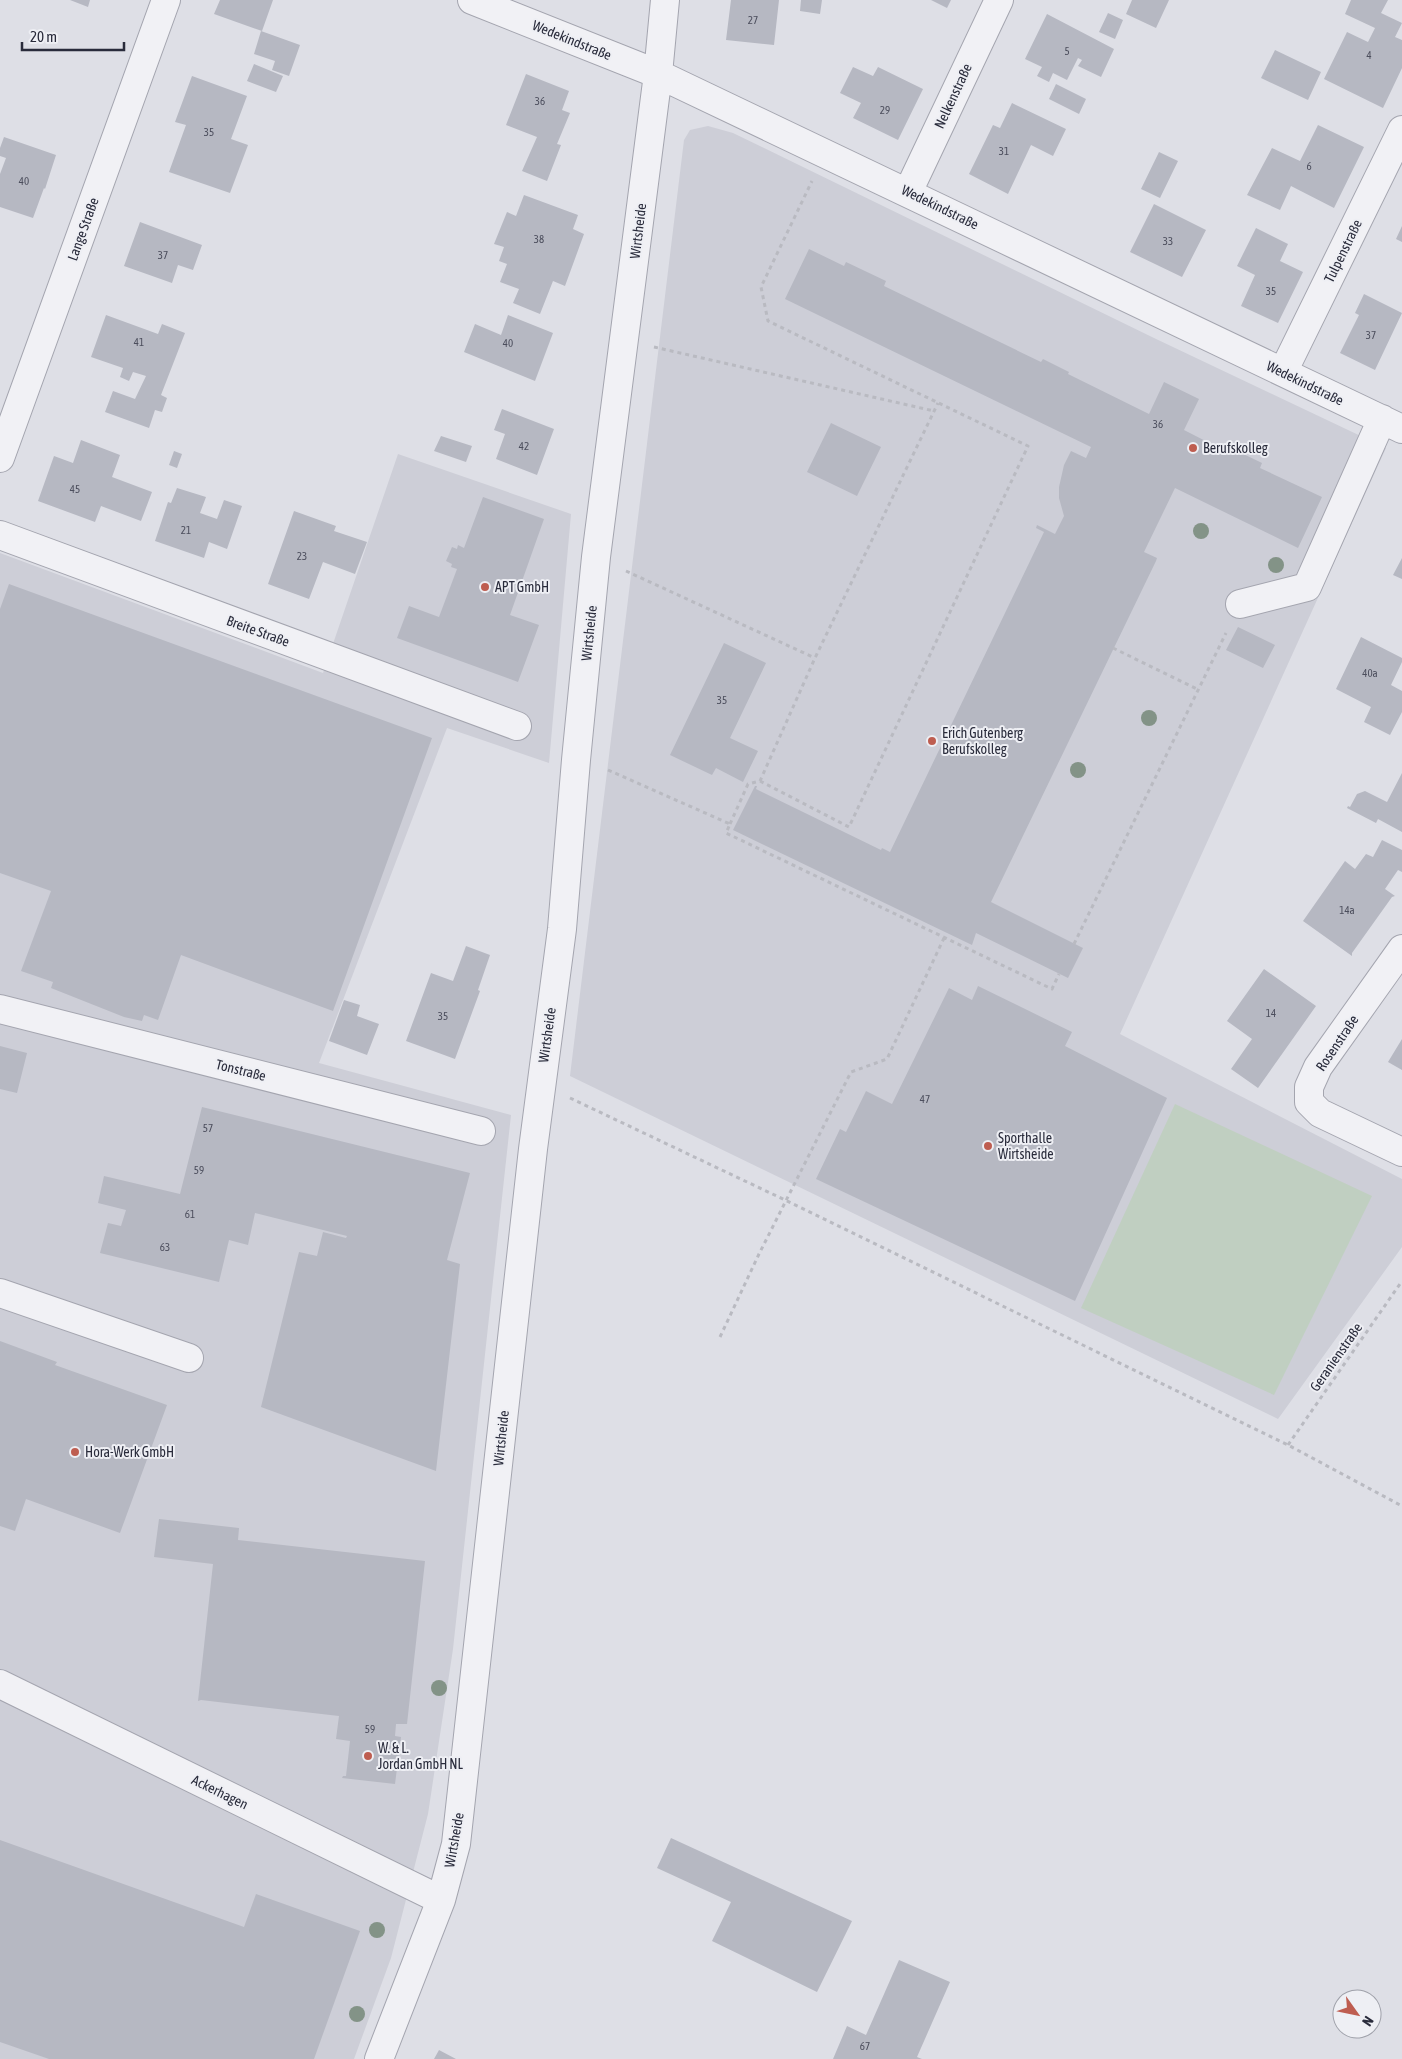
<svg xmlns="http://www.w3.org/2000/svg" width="1402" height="2059" font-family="'Asap Condensed',sans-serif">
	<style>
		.built { fill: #cdced7 }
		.green { fill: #c0cfc1 }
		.building { fill: #b6b8c2 }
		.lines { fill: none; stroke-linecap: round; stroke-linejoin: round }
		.minor-casing { stroke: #a4a5af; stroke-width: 30 }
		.path { stroke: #b9bac1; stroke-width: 3; stroke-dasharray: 4 4; stroke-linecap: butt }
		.minor { stroke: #f1f1f5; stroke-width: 28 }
		.tree { fill: #839387 }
		.poi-dot { fill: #be5d50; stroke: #eeeff4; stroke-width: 2 }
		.labels { text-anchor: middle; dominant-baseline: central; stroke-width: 4; stroke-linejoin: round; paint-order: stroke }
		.number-label { font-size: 11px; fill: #4c4e5d }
		.street-label { font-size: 14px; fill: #292b3b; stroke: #eeeff4 }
		.poi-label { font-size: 14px; fill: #292b3b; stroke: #eeeff4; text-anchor: start }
	</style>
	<rect width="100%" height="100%" fill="#dedfe6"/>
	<path class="built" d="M708,126L733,133L1154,338L1386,448L1120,1034L1402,1179V1247L1278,1419L570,1076L684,140L690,130Z
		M398,454L571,514L549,763L447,728L319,1063L511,1115L453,1649L428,1814L391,1958L354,2059H0V553L323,673Z"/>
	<path class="green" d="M1175,1104L1372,1196L1274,1395L1081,1308Z"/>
	<path class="building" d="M70,0H90L88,7Z
		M220,0H273L262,31L214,14Z
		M731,0H779L774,45L726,40Z
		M801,0H822L820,14L800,11Z
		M931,0H951L947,8Z
		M1132,0H1169L1156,28L1126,14Z
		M1351,0H1388L1381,13L1402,23L1395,37L1402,40V68L1383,108L1324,79L1347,32L1368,42L1375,28L1345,14Z
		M1108,13L1123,20L1115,39L1099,32Z
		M1047,14L1114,49L1101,77L1078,66L1082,60L1078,58L1067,80L1053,73L1049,82L1037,76L1042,67L1025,59Z
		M261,31L300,45L289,76L272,70L275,61L254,54Z
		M1275,50L1321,72L1308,100L1261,78Z
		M254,64L283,76L276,92L247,81Z
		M853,67L873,76L878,67L923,89L898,140L853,118L861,103L840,93Z
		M526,74L569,91L562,110L570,113L557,144L561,145L547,181L522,171L537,137L506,125Z
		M192,76L247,96L231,139L248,145L230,193L169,172L186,125L175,122Z
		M1056,84L1086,99L1079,114L1049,99Z
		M1012,103L1066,129L1053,156L1031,145L1008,194L969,174L993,125L1000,128Z
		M1318,125L1364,147L1334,208L1291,186L1280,210L1247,195L1272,148L1300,161Z
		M4,137L56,155L45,189L44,188L33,218L0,207V174L6,158L0,156V148Z
		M1159,152L1178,161L1160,198L1141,189Z
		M524,195L578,215L573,229L584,234L565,286L553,281L540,314L513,303L519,289L500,282L507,264L499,261L504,247L494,244L507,212L516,216Z
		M1154,204L1206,230L1182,277L1130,252Z
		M140,222L202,245L193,270L178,265L172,283L124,266Z
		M1402,226V242L1396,239Z
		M1256,228L1288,244L1280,261L1303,272L1278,323L1241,306L1255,275L1237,266Z
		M809,249L844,266L846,262L886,281L884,286L1041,362L1043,359L1069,372L1068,374L1149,414L1164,382L1199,399L1184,430L1229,453L1231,448L1262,463L1260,468L1322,497L1298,548L1175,488L1144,552L1157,558L1156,561L991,902L1083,948L1068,978L976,933L972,945L733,830L755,786H757L756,789L881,850L882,848L890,852L1044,532L1036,528L1037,525L1055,534L1064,516L1059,498V487L1064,465L1071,451L1086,458L1091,447L785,299Z
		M1364,294L1402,313L1375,370L1340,353L1359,315L1355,313Z
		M106,315L158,334L162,324L185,333L161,395L167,398L162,412L155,410L149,428L105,412L113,391L135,399L146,376L133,372L129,381L120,377L123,368L91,357Z
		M508,315L553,333L535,381L464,352L475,324L501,335Z
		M502,409L554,429L537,475L496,459L505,434L494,430Z
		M831,423L881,447L857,496L807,472Z
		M441,436L472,446L466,462L434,451Z
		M81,440L120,455L112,477L152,492L141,521L101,506L95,522L38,501L54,456L73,463Z
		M174,451L182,454L177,468L169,465Z
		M177,488L206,497L200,513L217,519L224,500L242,506L227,549L209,542L204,558L155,541L168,502L171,503Z
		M483,497L544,519L510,615L539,625L518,682L397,638L409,606L439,617L457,569L451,567L452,564L446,561L452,547L457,549L458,545L464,548Z
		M294,511L336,526L334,531L367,542L355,574L323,562L309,599L268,584Z
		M1402,558V579L1393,575Z
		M9,584L432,738L333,1011L181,955L158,1020L144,1015L142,1021L124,1017L51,988L53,982L21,971L51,891L0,873V609Z
		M1238,627L1275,645L1263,668L1226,650Z
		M1361,637L1402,658V662L1391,685L1402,691V712L1390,735L1364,722L1371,707L1336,689Z
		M724,643L766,663L730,738L758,751L743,782L716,768L712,775L670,755Z
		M1402,773V832L1378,819L1376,823L1347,808L1348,806L1350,807L1357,794L1365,791L1387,802Z
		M1382,840L1402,850V872L1398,870L1385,889L1395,896L1392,897L1352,953V956L1303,921L1345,861L1355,869L1366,854L1373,857Z
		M466,946L490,955L478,990L480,991L455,1059L406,1041L431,973L453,981Z
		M1264,969L1316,1006L1258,1088L1231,1069L1252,1039L1227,1021Z
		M978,986L1072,1032L1065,1046L1167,1098L1075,1301L816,1179L840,1129L846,1132L866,1091L892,1104L949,988L972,1000Z
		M344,1000L360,1005L357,1016L379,1024L367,1055L329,1041Z
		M1402,1039V1070L1388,1062Z
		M0,1046L27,1053L17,1093L0,1089Z
		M202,1107L470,1173L447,1260L460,1264L436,1471L261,1407L299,1252L317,1256L323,1232L346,1238L347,1236L255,1213L248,1245L229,1240L219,1282L100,1253L108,1223L121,1226L126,1210L98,1203L104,1176L180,1194Z
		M0,1341L57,1362L55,1365L167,1405L120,1533L26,1499L15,1531L0,1526Z
		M159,1519L239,1528L238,1540L425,1561L407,1724H396L395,1736L401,1737L395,1784L342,1778L343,1776H346L350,1741L336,1739L339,1716L201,1700L198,1701L213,1564L154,1557Z
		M671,1838L852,1921L817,1992L712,1941L731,1902L657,1868Z
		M0,1840L244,1927L256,1894L360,1931L314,2059H49L0,2042Z
		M899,1960L950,1982L917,2057L922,2059H833L847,2026L866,2035Z
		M439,2050L456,2059H434Z"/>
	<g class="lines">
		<defs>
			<path id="minor" d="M472,0L658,74L1402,429
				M908,192L999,0
				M1283,372L1402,130
				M0,458L166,0
				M0,535L517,726
				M1240,604L1307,587L1382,419
				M1402,949L1318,1067L1309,1087V1102L1320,1113L1402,1152
				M0,1009L481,1131
				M0,1293L189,1358
				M0,1684L441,1900
				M379,2059L441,1900L456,1844L533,1149L562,929L576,760L596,557L658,74L665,0"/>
		</defs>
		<use href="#minor" class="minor-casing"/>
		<path class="path" d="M654,347L934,411
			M626,571L815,658
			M1113,648L1199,690
			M608,770L730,824L726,833L1052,989L1059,974
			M760,781L849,827L1028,446L768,321L761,287L812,181
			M730,824L748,784L760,781L815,658L938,403
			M1074,944L1226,633
			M570,1098L785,1200L1288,1445L1402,1506
			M720,1337L759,1254L851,1072L887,1059L944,938
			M1288,1445L1402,1281"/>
		<use href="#minor" class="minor"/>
	</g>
	<g class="tree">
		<circle cx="1201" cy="531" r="8"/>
		<circle cx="1276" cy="565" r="8"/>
		<circle cx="1149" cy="718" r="8"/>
		<circle cx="1078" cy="770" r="8"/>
		<circle cx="439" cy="1688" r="8"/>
		<circle cx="377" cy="1930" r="8"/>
		<circle cx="357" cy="2014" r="8"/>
	</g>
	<g class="poi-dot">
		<circle cx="1193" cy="448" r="5"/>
		<circle cx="485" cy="587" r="5"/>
		<circle cx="932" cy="741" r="5"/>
		<circle cx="988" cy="1146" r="5"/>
		<circle cx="75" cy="1452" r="5"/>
		<circle cx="368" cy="1756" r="5"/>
	</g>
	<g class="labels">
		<g class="number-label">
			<text x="753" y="20">27</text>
			<text x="1067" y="51">5</text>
			<text x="1369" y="55">4</text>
			<text x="540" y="101">36</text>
			<text x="885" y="110">29</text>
			<text x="209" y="132">35</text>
			<text x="1004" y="151">31</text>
			<text x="1309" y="166">6</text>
			<text x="24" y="181">40</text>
			<text x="539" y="239">38</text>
			<text x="1168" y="241">33</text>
			<text x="163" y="255">37</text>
			<text x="1271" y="291">35</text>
			<text x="1371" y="335">37</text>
			<text x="139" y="342">41</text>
			<text x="508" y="343">40</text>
			<text x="1158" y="424">36</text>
			<text x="524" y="446">42</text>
			<text x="75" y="489">45</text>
			<text x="186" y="530">21</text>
			<text x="302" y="556">23</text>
			<text x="1370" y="673">40a</text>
			<text x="722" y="700">35</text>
			<text x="1347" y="910">14a</text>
			<text x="1271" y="1013">14</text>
			<text x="443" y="1016">35</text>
			<text x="925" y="1099">47</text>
			<text x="208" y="1128">57</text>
			<text x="199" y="1170">59</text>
			<text x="190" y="1214">61</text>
			<text x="165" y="1247">63</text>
			<text x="370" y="1729">59</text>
			<text x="865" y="2046">67</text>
		</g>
		<g class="street-label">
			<text transform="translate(572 40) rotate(22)">Wedekindstraße</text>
			<text transform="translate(953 96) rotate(-65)">Nelkenstraße</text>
			<text transform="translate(940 207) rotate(26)">Wedekindstraße</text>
			<text transform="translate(83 229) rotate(-70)">Lange Straße</text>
			<text transform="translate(638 231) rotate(-83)">Wirtsheide</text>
			<text transform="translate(1343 251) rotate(-64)">Tulpenstraße</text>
			<text transform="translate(1305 383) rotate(26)">Wedekindstraße</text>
			<text transform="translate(258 631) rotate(20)">Breite Straße</text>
			<text transform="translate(589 633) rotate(-84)">Wirtsheide</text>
			<text transform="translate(547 1035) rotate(-82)">Wirtsheide</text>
			<text transform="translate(1337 1043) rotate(-56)">Rosenstraße</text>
			<text transform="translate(241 1070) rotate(14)">Tonstraße</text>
			<text transform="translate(1336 1357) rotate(-55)">Geranienstraße</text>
			<text transform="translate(501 1438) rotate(-84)">Wirtsheide</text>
			<text transform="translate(220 1792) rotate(26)">Ackerhagen</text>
			<text transform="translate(454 1840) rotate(-80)">Wirtsheide</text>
		</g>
		<g class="poi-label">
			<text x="1203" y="448">Berufskolleg</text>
			<text x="495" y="587">APT GmbH</text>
			<text x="942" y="733">Erich Gutenberg<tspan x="942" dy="16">Berufskolleg</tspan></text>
			<text x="998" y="1138">Sporthalle<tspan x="998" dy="16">Wirtsheide</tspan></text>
			<text x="85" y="1452">Hora-Werk GmbH</text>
			<text x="378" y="1748">W. &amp; L.<tspan x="378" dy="16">Jordan GmbH NL</tspan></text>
		</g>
	</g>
	<g transform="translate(1357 2014) rotate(123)"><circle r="24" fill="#eeeff4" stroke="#9fa1aa"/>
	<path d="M0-4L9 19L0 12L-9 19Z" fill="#be5d50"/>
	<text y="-8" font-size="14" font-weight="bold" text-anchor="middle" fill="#292b3b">N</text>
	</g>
	<path d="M22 42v8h102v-8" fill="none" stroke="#292b3b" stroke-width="2.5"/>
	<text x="30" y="42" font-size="15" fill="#292b3b" stroke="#eeeff4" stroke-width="4" paint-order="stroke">20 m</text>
</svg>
